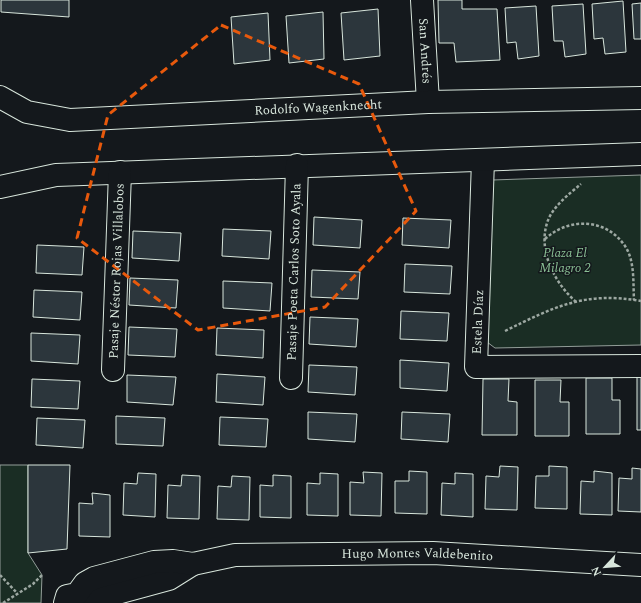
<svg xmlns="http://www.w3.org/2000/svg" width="641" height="603" font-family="Spectral,serif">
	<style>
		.green { fill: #1a2d24; stroke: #939e99 }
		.building { fill: #2c363c; stroke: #d8e6dc }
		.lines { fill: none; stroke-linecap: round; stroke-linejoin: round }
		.minor-casing { stroke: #d8e6dc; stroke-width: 24 }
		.path { stroke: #9da8a2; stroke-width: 2.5; stroke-dasharray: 3 2; stroke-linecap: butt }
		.minor { stroke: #14181c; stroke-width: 22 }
		.marked { fill: none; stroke: #e8590c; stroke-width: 3; stroke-dasharray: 8 5; stroke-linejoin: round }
		.labels { text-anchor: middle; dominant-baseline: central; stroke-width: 3; stroke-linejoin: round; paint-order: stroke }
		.street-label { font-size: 13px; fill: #d8e6dc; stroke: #14181c }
		.park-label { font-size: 13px; font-style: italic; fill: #8ac095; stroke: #14181c }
	</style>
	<rect width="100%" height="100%" fill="#14181c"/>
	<path class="green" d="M641,175V345L495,348L487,342L492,180Z
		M0,465H28V553L42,575L41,603H0Z"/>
	<path class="building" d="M1,0H69V17L1,12Z
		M438,0H462V9H497L500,60L456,62L454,43H439Z
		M623,1L626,52L605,54L603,38L594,39L592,4Z
		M641,3V39H634L632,4Z
		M583,4L586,54L565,57L563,41H554L552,6Z
		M536,6L539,56L518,59L516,42L507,43L505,8Z
		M378,9L380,56L344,60L341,13Z
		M323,12L324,59L289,63L286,16Z
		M268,13L270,60L234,64L231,17Z
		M314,217L362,220L360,248L313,245Z
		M403,218L451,220L449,248L402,245Z
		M223,229L271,231L269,259L222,256Z
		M133,231L181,233L179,261L132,258Z
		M37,245L84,247L82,275L36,273Z
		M405,264L452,266L450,294L404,292Z
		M312,270L360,272L358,299L311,297Z
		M130,278L178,280L176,308L129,305Z
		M223,281L272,283L270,311L223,308Z
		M34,290L82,292L80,320L33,317Z
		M401,311L449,313L447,341L400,339Z
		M310,317L358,319L356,347L309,344Z
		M129,327L177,329L175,357L128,355Z
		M217,328L264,330L263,358L216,355Z
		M31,333L80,335L78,364L31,361Z
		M400,360L449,363L447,391L400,388Z
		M309,365L357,367L355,395L308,392Z
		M217,374L265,377L263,405L216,402Z
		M637,374H641V430H637Z
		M127,375L176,377L173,405L127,402Z
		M586,378H612V400H620V434H586Z
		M32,379L80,381L78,409L31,407Z
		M483,379H509L508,401L517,402V435H482Z
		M535,380H561L560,402H569V436H535Z
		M308,412L357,414L355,442L308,439Z
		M402,412L450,414L448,442L401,439Z
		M116,416L165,418L163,446L116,444Z
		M220,417L268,419L266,447L219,445Z
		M37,418L85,420L83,448L36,445Z
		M28,465H70L67,549L28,553Z
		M500,466L518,467L517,510L485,509L486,476L499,477Z
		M549,466L567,467V509L535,508L536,476H549Z
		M632,468L641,469V512L618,511L619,478L632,479Z
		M409,471L427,472V514L395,513V481H409Z
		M594,471L612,473V515L580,514L581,481L594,482Z
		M363,472L382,473L381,516L350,515V482L364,483Z
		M138,473L156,474L155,517L123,515L124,483L137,484Z
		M320,473L338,474V516L307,515V483L320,484Z
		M455,473L473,474V517L441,515L442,483L455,484Z
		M182,475L200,476L199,519L167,518L168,485L181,486Z
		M273,475L291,476V518L260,517V485L273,486Z
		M232,476L250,477L249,520L217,519L218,486L231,487Z
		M92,493L110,495V537L79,536V503L93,504Z"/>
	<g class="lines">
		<defs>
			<g id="minor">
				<path id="s1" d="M422,0L428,102"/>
				<path id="s2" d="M0,97L27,112L70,120L428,102L641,98"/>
				<path d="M483,160L476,367L641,366"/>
				<path d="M0,187L56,175L641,154"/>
				<path id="s3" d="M113,370L120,172"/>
				<path id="s4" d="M291,378L297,165"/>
				<path d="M77,594L86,599H95L169,579L193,564"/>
				<path id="s5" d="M65,603L67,596L77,594L85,583L94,578L154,562L173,561L193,564L235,555L433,553L641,565"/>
			</g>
		</defs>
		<use href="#minor" class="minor-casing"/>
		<path class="path" d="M545,239C569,217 606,218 625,246C635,261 633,283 634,300
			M576,302C555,283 538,252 547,223C552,207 569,194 581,184
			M505,331C554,307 584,291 641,301
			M0,575L17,593
			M3,603L33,584L42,575"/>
		<use href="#minor" class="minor"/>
	</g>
	<path class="marked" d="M221,25L359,84L416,211L325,307L198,330L77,238L108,115Z"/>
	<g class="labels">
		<g class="street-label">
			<text stroke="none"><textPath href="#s1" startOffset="51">San Andrés</textPath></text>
			<text stroke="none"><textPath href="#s2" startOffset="323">Rodolfo Wagenknecht</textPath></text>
			<text stroke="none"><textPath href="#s3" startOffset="99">Pasaje Néstor Rojas Villalobos</textPath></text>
			<text stroke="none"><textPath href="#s4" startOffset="106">Pasaje Poeta Carlos Soto Ayala</textPath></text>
			<text transform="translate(478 322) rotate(-88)">Estela Díaz</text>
			<text stroke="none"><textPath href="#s5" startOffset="368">Hugo Montes Valdebenito</textPath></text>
		</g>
		<g class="park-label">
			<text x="565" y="253">Plaza El<tspan x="565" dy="15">Milagro 2</tspan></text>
		</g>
	</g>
	<g transform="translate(605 567) rotate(244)" stroke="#14181c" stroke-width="3" paint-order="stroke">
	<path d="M0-3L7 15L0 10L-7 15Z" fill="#d8e6dc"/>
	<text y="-6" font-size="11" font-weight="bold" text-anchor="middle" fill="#d8e6dc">N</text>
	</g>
</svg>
